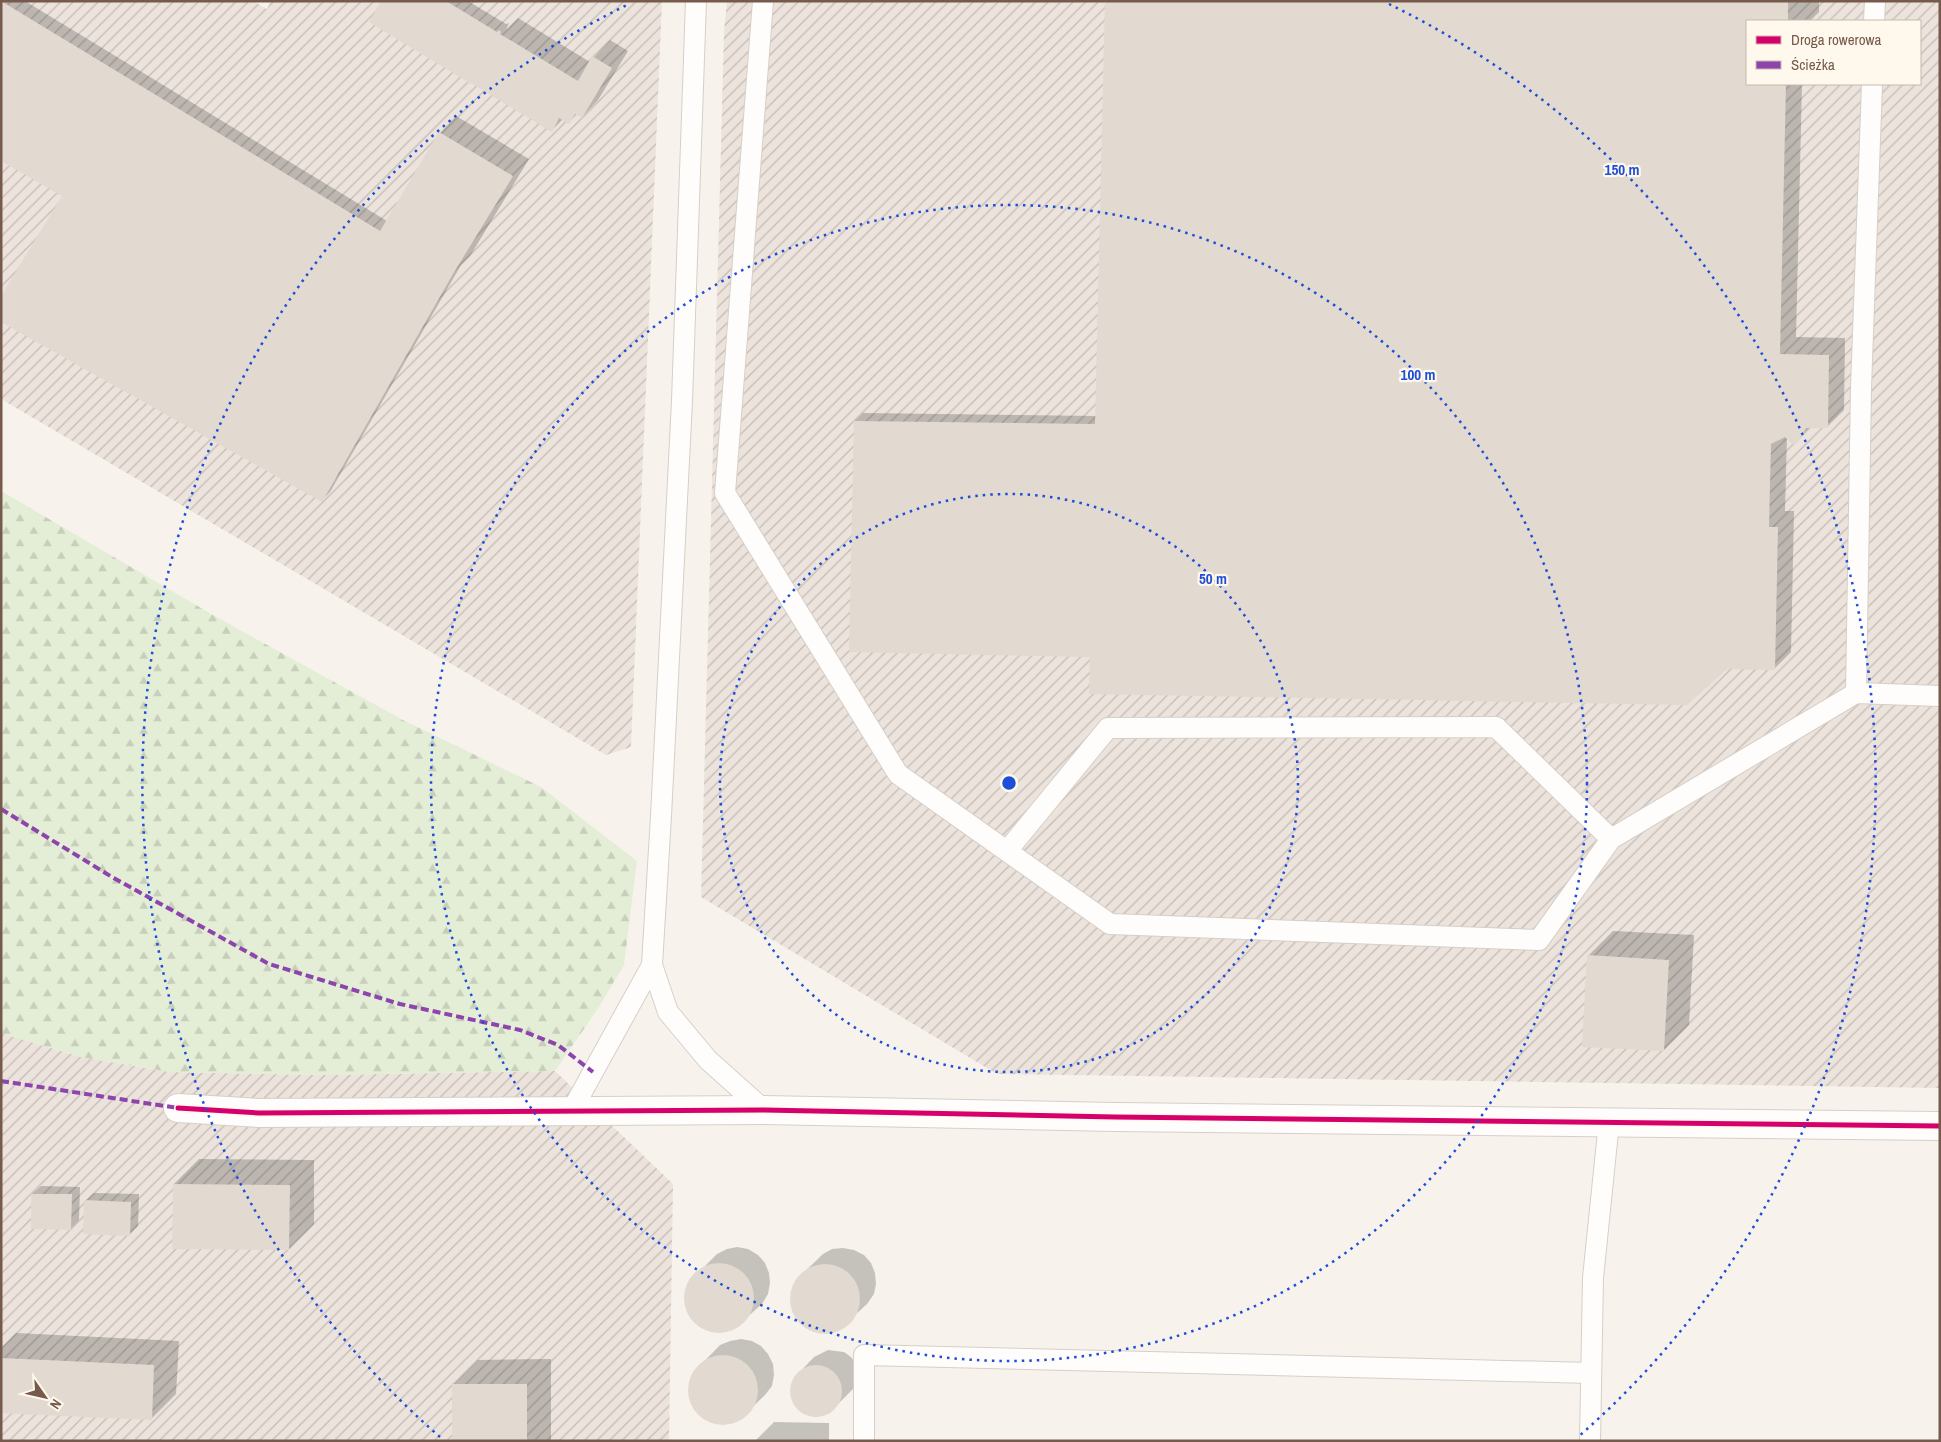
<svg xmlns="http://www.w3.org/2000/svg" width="1941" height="1442" font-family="'Archivo Narrow',sans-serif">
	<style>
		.industrial { fill: url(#industrial-furrows); fill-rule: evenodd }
		.forest { fill: url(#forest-firs) }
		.shadow { fill: #0003 }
		.building { fill: #e2d9d1 }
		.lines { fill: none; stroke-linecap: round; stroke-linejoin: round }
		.service-casing { stroke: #d6cfc8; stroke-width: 22 }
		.minor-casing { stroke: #d6cfc8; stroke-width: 30 }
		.service { stroke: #fefdfc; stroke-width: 20 }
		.minor { stroke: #fefdfc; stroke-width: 28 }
		.quiet { stroke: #8e44ad; stroke-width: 4; stroke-dasharray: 8 4; stroke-linecap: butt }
		.cycleway-casing { stroke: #fff8ed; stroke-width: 8 }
		.cycleway { stroke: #d6006c; stroke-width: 5 }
		.ring { fill: none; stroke: #1d4ed8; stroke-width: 2.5; stroke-dasharray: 2.5 5 }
		.centre { fill: #1d4ed8; stroke: #fff8ed; stroke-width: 2.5 }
		.ring-label { font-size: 15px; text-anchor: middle; font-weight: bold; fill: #1d4ed8; stroke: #fff8ed; stroke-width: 4.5; stroke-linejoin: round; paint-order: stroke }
	</style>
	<defs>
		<pattern id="industrial-furrows" width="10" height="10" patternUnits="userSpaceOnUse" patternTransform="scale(1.25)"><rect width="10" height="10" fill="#ebe3dc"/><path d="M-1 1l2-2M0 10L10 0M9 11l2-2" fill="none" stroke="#c3bbb4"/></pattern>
		<pattern id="forest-firs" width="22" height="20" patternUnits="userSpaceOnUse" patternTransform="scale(1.25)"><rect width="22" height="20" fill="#e4eed7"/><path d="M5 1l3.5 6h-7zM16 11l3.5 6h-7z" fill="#c7ceba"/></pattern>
	</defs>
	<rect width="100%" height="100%" fill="#f7f3ec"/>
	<path class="industrial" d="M1,1H253L267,9L271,1H662L631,747L606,755L1,399Z
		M727,1H1940V1088L997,1074L701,897L724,32ZM1747,21H1920V84H1747Z
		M1,1033L81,1057L170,1072L324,1075L555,1071L673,1184L669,1441H1Z"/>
	<path class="forest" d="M1,491L213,615L403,720L541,787L637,861L624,965L597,1010L555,1071L324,1075L170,1072L81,1057L1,1033Z"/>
	<path class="shadow" d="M1,1H25L387,221L440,133L456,116L529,159L470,256L461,265L330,492L322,500L64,196Z
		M383,1H468L506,24L509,23L506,30L518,18L590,62L610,40L628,51L598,100L582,117L577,114L569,122L563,119L551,131L469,81Z
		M1107,1H1819V12L1810,21H1747V84H1802L1796,337L1845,338L1844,410L1827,427H1810L1793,443L1787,436L1785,511H1794L1791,652L1774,669L1091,655L855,421L863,413L1097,416Z
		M1613,931L1694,935L1689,1025L1664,1050L1588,956Z
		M199,1159L314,1160V1224L289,1249L174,1184Z
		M41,1186L80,1187L79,1220L71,1228L32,1194Z
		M94,1193L139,1194L138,1226L130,1234L85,1201Z
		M737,1247L748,1249L758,1255L765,1263L769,1273L770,1283L768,1294L762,1304L735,1328L725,1331H713L703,1328L694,1321L688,1311L686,1300L687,1289L692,1279L717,1254L727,1249Z
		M843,1248L854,1250L864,1255L871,1263L875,1273L876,1284L874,1294L867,1304L841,1328L831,1332H819L809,1328L800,1321L794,1311L792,1300L793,1289L797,1279L823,1254L832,1249Z
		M16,1333L179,1341L176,1394L151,1419L1,1412V1348Z
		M741,1339L752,1341L761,1346L768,1354L773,1364L774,1375L772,1386L765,1395L739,1420L729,1424L717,1423L707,1419L698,1413L692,1403L689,1392L691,1381L695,1371L720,1345L730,1341Z
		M828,1350L844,1352L851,1357L856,1364L857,1381L854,1388L830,1412L815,1417L800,1411L795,1405L791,1389L797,1375L814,1357Z
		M551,1359V1441H454L453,1385L478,1360Z
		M774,1422L829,1423V1441H755Z"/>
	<path class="building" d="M1,1L380,231L439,132L513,176L453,274L322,502L1,322V296L62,196L1,161Z
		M381,1H446L497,32L499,30L501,32L500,34L578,81L592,56L612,68L582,118L575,114L569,124L559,118L552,132L471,83L469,85L467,83L468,82L369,22Z
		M1105,1H1788V21H1747V84H1786L1780,354L1829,355L1828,428H1806L1800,439L1793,445L1785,437L1771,444L1769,527H1778L1775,670L1727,669L1687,705L1089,694L1090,657L849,652L854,421L1095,424Z
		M1587,955L1669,960L1664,1051L1582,1047Z
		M173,1184L290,1185L289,1250L172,1249Z
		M31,1194H72L71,1230L31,1229Z
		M84,1200L131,1202L130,1236L83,1234Z
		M684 1298a35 35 0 1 1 70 0a35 35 0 1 1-70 0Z
		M790 1299a35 35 0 1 1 70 0a35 35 0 1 1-70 0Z
		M688 1390a35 35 0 1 1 70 0a35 35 0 1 1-70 0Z
		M1,1358L154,1365L152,1420L1,1413Z
		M790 1391a26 26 0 1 1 52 0a26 26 0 1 1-52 0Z
		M452,1384H527V1441H452Z"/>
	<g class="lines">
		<defs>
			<path id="service" d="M696,1L682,401L661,816L652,965L668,1012L708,1060L764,1110
				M763,1L725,493L898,774L1110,924L1539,940L1611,839L1856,693L1940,696
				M1874,21L1875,1
				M1856,693L1861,388L1872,84
				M1007,851L1108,728L1496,727L1611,839
				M572,1110L652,965
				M864,1441V1355L1591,1373
				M1590,1441L1593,1278L1609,1122"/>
			<path id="minor" d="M178,1108L259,1113L764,1110L1115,1117L1940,1126"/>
		</defs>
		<use href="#service" class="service-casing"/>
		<use href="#minor" class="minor-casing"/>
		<use href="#service" class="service"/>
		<use href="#minor" class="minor"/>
		<path class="quiet" d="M1,809L112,877L269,964L400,1004L520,1030L558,1045L593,1072
			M1,1081L178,1108"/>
		<defs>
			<path id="cycleway" d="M178,1108L259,1113L764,1110L1115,1117L1940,1126"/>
		</defs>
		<use href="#cycleway" class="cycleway-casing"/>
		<use href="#cycleway" class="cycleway"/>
	</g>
	<g class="ring">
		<circle cx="1009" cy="783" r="289"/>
		<circle cx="1009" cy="783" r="578"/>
		<path d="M440 1437A867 867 0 0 1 629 4M1389 4A867 867 0 0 1 1578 1437"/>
	</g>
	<circle cx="1009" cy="783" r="8" class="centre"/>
	<g class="ring-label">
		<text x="1622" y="175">150 m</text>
		<text x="1418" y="380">100 m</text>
		<text x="1213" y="584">50 m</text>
	</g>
	<rect width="1941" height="1442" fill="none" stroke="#765a4b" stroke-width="5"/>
	<rect x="1746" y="20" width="175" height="65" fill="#fff8ed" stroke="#c8b9ac"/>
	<rect x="1756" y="36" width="25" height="8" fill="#d6006c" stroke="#c8b9ac"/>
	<text x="1791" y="45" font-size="15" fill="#765a4b">Droga rowerowa</text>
	<rect x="1756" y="61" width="25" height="8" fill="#8e44ad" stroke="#c8b9ac"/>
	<text x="1791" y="70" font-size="15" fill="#765a4b">Ścieżka</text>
	<g transform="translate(45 1397) rotate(124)" stroke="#fff8ed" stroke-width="4" paint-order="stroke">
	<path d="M0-4L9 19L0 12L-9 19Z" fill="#765a4b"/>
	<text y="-8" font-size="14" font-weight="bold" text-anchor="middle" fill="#765a4b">N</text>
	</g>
</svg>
